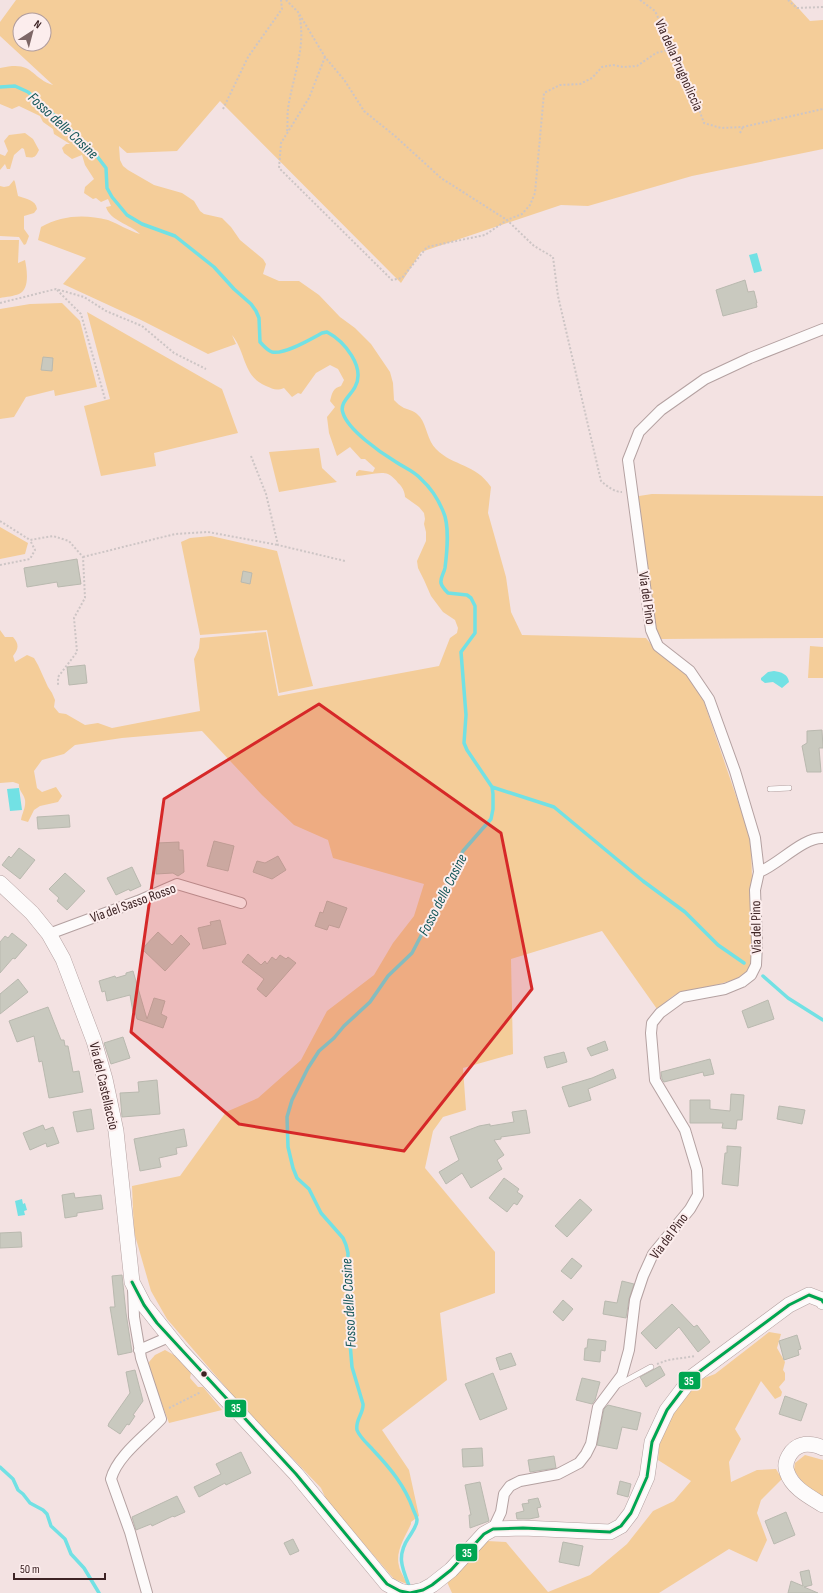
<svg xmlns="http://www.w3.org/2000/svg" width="823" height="1593" font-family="'Sofia Sans Condensed',sans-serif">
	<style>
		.green { fill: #f4cd99; fill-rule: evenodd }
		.water { fill: #72e1e4 }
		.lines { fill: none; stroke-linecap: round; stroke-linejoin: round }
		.stream { stroke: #72e1e4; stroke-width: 3.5 }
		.building { fill: #c9c9bf; stroke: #b9b9af }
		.lane-casing { stroke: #b4a1a1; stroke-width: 6 }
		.street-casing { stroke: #b4a1a1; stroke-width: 12 }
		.secondary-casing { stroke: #b4a1a1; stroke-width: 16 }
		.path { stroke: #cdc5c5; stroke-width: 2; stroke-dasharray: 2 2; stroke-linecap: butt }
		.lane { stroke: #fdfbfb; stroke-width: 5 }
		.street { stroke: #fdfbfb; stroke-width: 10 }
		.secondary { stroke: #fdfbfb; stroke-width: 15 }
		.bus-1-casing { stroke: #fceded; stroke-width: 6 }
		.bus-1 { stroke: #00a651; stroke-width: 3 }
		.marked { fill: #d62828; fill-opacity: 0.2; stroke: #d62828; stroke-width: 3; stroke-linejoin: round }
		.bus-dot { fill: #3d2324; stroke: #fceded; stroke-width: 1.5 }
		.labels { text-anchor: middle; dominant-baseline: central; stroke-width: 4; stroke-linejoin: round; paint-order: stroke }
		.street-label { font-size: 14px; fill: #3d2324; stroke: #fceded }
		.water-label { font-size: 15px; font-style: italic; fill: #135658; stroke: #fceded }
		.line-badge { stroke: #fceded; stroke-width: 1.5 }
		.badge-label { font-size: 11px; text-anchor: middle; font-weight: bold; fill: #fff }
	</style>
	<rect width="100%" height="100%" fill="#f3e2e2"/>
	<path class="green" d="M16,0H791L810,21L823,20V149L692,176L588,206L561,205L421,252L401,283L220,101L177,151L127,153L119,146L120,160L123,166L128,170L154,185L182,193L194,201L200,211L204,214L222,218L231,227L240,240L263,259L266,264L263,274L279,281H299L319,295L340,317L355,328L371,344L390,372L393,383L394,400C397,403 400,406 404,408C410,410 415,411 420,417C427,426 427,440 436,449C454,467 475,463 491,487L488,513L506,577L511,612L522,635L646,638L655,649L692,677L703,699L751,840L754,960C752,964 751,969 748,971C734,985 697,987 677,994C670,997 663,1005 657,1009L602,931L511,959L513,1054L463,1068L466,1110L443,1117L433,1131L425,1168L495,1252V1293L440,1313L447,1380L382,1430L409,1470L419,1516L411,1522V1524C405,1537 395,1552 399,1566C400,1572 405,1578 407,1584L394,1579L327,1501L321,1488L235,1398L167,1319L151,1291L134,1232L132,1186L180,1176L226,1112L258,1098L301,1060L327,1011L374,975L393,943L414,916L424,884L333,858L328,840L294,825L262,795L202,731L122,738L75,745L64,754L42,760L34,771L37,788L42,792L56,787L62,796L58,802L40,806L34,810L28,822L21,820C22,813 26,808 25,800C24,794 18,790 19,784L13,782L0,783V630L5,637H13C19,644 19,648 13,656L15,662L27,655L34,658L38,665L48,687L52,693L55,700L54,707L59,713L66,714L85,725L98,723L112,728L200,711L194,659L199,648L200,638L266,632L278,696L439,666L450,638L457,633L458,628L455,620L443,612L431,596L424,580L418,568L417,561L426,541V532L424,524L425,519L424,513L419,507L405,497C405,492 402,486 398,483C396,480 392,476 388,474C380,471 365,476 356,476V473L359,470L373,472L375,468L365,459H361L350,447L337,456L329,433L327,417L335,407L330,401C332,393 333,388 341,386L344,380L338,369L330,365L316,373L301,394L298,393L292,397L284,388C276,391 273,389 266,386C243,377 246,352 232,335L236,344L208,354L141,320L63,284L86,258L38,240L41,227C62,215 85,214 108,220C119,224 129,231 140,234C130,224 110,221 106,207L111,206L108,199L101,202L96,198L93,199L84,193L85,187L94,179L85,165L82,155L72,159L64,153L62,148L66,144H70L54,134L53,129L43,122L40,116L19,106L12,109L0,104V68C34,60 29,77 53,85L0,36V22ZM20,20H44V44H20Z
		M25,133L33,139L39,150C35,158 34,158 26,157L24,149L22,148L14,155L10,169H7L5,164L0,170V154L5,156L8,151L4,141L9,135Z
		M14,180L15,182L18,196C26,199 36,200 37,209L34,213L24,216V229L29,236L26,244L24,245L19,237L0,236V186L4,187L9,186Z
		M0,240H19L18,263L25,260C27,270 30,289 19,294C14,296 6,297 0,298Z
		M62,303L80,321L97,387L55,396L54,390L26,397L14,417L0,419V309L30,304Z
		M87,312L222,389L238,433L154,453L156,466L101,476L84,406L110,399Z
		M319,448L322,468L337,482L279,492L269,452Z
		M652,494L823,496V638L660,639L655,632L637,502L639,496Z
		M0,527L28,543L25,554L0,559Z
		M211,536L277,551L313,686L279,693L267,630L200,635L181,542L190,538Z
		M810,646L823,647V678H808Z
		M769,1332L781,1334L777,1348L785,1362L783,1370L785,1373V1380L779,1387L782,1392L781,1396L775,1399L761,1381L735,1429L741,1439L729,1462L731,1482L757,1470L776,1469L782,1479L761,1500L757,1513L767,1540L757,1562L729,1549L659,1593H452L447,1582L487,1541L506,1542L548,1592L590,1575L627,1544L653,1511L674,1501L691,1481L658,1460L660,1437L683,1396L699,1380L715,1374Z
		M165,1350L174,1355L191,1373L190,1378L198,1387H203L222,1410L169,1423L150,1372L149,1362L155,1355Z
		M805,1455L823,1460V1499L806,1488L794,1470L795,1463Z"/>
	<path class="water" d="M757,253L762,271L754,273L749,255Z
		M774,671C781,672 788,674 789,682L782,688L773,682L765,683L761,680V678L768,672Z
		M19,788L22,810L10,811L7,789Z
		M22,1199L23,1204L25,1203L27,1210L24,1211L25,1215L18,1216L15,1201Z"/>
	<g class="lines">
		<path class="stream" d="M0,87L15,86L28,92L90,147L106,168L107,188L112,197L127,215L142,224L175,236L214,267L234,289L251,304L256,311L259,318L260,342C264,346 267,350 272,352C284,355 311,339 322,333L327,332C344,341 366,367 355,387C351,395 339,403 343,413C348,430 381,453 396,462C405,468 414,471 421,479C431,488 438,499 443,511C450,526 447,552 445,568C444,573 440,578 441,583C442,587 445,590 448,593L467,595L471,598L475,606V633L461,652L466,715L464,743L467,750L492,787L493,794V809L491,819L463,851L458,862L457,870L434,915L423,932L412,953L388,976L370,1002L344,1026L334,1038L319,1051L308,1068L292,1100L287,1117L288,1147L293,1168L297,1178L309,1189L321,1213L343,1238L346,1245L348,1253L347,1281L352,1300L353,1319L350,1343L352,1367L363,1404C364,1413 355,1420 357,1430C360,1438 369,1445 374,1451C390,1468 405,1486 413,1509C414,1512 417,1517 417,1520C417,1526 412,1532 409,1537C396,1556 402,1568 410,1588
			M492,787L554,807L643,881L685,912L718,945L744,963
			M763,976L788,998L823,1020
			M0,1467L13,1479L18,1490L23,1494L30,1503L43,1510L47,1514L51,1526L65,1539L71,1554L84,1568L99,1593"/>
	</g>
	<path class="building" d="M745,280L748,292L754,291L757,303H756L757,307L723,316L716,290Z
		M43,357L53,358L52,371L41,370Z
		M77,559L81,584L58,587L57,582L27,587L24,568Z
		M243,571L252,573L250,584L241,582Z
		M85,665L87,683L69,685L67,667Z
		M822,730L823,748H819L821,772H807L802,746L807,743V731Z
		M69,815L70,827L38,829L37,817Z
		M214,841L234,846L228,871L207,866Z
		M179,842V850H183L184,872L178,876L173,873L156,874V859H158L157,843Z
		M19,848L35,860L20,879L2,865L9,856L11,858Z
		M278,856L286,870L272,879L253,872L257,861L265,863Z
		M132,867L141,886L130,891L129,889L116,895L107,878Z
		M65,873L85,891L67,910L57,901L59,898L49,889Z
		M327,901L347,908L339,928L329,925L327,930L315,926L320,912L323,913Z
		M220,920L226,944L203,949L198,928L211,925L210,922Z
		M158,932L172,945L181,935L190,944L165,971L142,949Z
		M12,933L27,945L15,959L13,958L0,973V942L5,936L8,938Z
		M248,954L261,965L265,961L267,964L272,957L276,960L280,955L286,959L288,957L296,963L266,997L257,989L264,979L242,962Z
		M133,971L147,1019L154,998L165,1001L161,1014L167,1017L163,1028L137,1019L135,1012H133L130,995L107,1001L105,991L102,992L99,981L115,976L116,978L126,975V973Z
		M18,979L28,992L0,1014V994Z
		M768,1000L774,1019L748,1028L742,1011Z
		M48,1007L61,1040H64L65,1046H68L73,1072L79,1071L83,1092L49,1098L42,1061L39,1062L34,1036L17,1042L9,1021Z
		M123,1037L130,1058L111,1064L104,1043Z
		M605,1041L608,1050L591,1056L587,1048Z
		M564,1052L567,1062L547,1068L544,1057Z
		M710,1059L714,1074L704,1076L703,1072L664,1082L662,1079L661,1072Z
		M613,1069L616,1078L588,1089L591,1100L569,1107L562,1087L592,1078Z
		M157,1080L160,1114L122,1117L120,1093L139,1092L138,1082Z
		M731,1094L744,1095L742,1120H737L736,1129L722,1128L723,1123H690V1100H710V1109L730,1111Z
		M779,1106L805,1110L802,1124L777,1119Z
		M91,1109L94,1129L77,1132L73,1112Z
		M526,1110L530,1133L501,1137V1139L494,1140L504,1155L497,1160L502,1169L471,1188L462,1173L446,1184L439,1172L459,1160L450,1137L479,1126L490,1124V1126L514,1122L512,1112Z
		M43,1125L45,1130L53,1127L59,1143L47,1147L46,1143L30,1150L23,1133Z
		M184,1129L187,1146L176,1148L177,1154L159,1158L161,1167L140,1171L134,1139Z
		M727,1146L741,1147L738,1186L722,1184L725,1153H727Z
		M504,1178L519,1189L517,1192L523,1196L517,1205L514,1203L507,1212L489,1198Z
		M74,1193L75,1198L101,1195L103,1209L77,1213V1216L65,1218L62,1195Z
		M580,1199L592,1210L567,1237L555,1226Z
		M21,1232L22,1247L0,1248V1233Z
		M572,1258L582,1266L571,1279L561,1271Z
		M122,1275L126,1313L132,1352L118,1355L110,1307H115L112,1276Z
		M622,1281L634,1284L629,1299L626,1318L603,1314L605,1301L617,1303Z
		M563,1300L573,1309L563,1321L553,1312Z
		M672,1304L694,1327L697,1325L710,1342L698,1352L679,1327L656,1349L641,1333Z
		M797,1335L801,1349L798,1350L799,1355L784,1360L779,1341Z
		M588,1339L606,1341L605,1351L601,1350L600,1362L584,1360L585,1348H587Z
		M511,1353L516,1365L500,1370L496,1358Z
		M660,1366L665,1375L646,1387L640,1377Z
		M135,1370L143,1401L133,1415L135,1416L129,1425L127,1424L120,1434L108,1426L109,1423L130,1393L126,1372Z
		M493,1373L507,1409L480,1420L465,1384Z
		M582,1378L600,1382L595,1400L592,1404L576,1400Z
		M785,1396L807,1404L801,1421L779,1414Z
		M608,1405L641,1413L637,1430L622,1427L617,1449L597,1445L604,1409Z
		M482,1448L483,1466L463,1467L462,1449Z
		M241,1452L251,1473L226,1485L225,1483L199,1497L194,1487L221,1474L216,1464Z
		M554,1456L556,1468L530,1472L528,1460Z
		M620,1481L631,1484L628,1497L617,1494Z
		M480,1482L489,1521L470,1528L469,1515H471L465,1485Z
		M177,1496L185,1512L174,1517L173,1516L152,1526L151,1524L136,1530L132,1517Z
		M538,1498L541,1507L537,1508L539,1517L529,1519H517L516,1513L524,1511L522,1504L529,1503L528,1500Z
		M786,1512L795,1535L774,1544L765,1521Z
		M293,1539L299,1551L290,1555L284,1543Z
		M563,1542L583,1546L579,1566L559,1562Z
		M809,1570L812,1585L804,1587L818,1593H788L791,1581L803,1586L800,1572Z"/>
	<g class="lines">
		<defs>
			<path id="lane" d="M770,789L789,788
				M618,1385L651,1367"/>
			<path id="street" d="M759,872C778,865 803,837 823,838
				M49,934L138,901L177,884L241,903
				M133,1288L134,1317L141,1358L161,1419C145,1436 117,1456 111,1479L130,1532L147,1593
				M139,1350L169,1337
				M493,1529L501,1512L504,1494L510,1486L520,1481L558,1474L579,1463L586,1454L591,1444L598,1407L622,1375L629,1350L635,1300L643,1276L653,1254L690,1209L698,1195L697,1170L685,1130L655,1080L651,1033L652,1023L660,1013L682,997L725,989L742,982L751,975L756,965L757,944L755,890L759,872L755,838L735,771L709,699L690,671L658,646L651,630L628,460L639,432L661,410L705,379L750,358L823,329"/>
			<path id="secondary" d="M0,883L32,913L49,934L63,959L94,1041L105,1079L116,1131L132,1282L144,1305L180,1350L296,1474L387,1584L400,1591L410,1593L423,1590L432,1585L451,1570L484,1534L493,1529L523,1528L610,1532L621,1526L631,1513L647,1477L652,1442L667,1410L692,1377L789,1305L809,1295L822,1300L823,1302
				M823,1448C817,1445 808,1443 802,1445C791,1448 783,1462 787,1472C792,1488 810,1497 823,1505"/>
		</defs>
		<use href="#lane" class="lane-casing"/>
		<use href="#street" class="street-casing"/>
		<use href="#secondary" class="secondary-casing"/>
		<path class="path" d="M286,0L298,12L325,57L345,81L364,111L395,136L441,178L507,220L534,246L553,257L558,296L601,481C607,486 614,492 622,492
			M640,0L655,11L691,88L704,123L721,128L743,127L823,109
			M788,0L797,8L823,7
			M325,57L309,98L281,143L279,168L392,280L402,278L427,247L485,235L507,220L522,214L530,205L535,193L544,93L560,85L580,84L592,78L602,67L613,65L623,67L637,66L656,53L668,50L674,52
			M223,109L248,57L282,9L281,0
			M287,131C288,124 287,116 288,109C292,79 307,46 299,15
			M740,133L743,127
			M57,290L81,314L105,399
			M0,303L56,289L84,297L106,311L142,326L174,353L206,369
			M251,456L266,494L278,545L345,561
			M0,521L30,540L53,536L69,541L83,557L85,598L74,618L77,652L58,677V686
			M83,557L175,534L208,532L278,545
			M0,565L30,559L35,550L30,540
			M657,1364L668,1360L696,1356
			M169,1408L201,1392"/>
		<use href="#lane" class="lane"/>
		<use href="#street" class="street"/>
		<use href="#secondary" class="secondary"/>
		<defs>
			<path id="bus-1" d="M132,1282L144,1305L157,1323L296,1474L387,1584L400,1591L410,1593L423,1590L432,1585L451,1570L484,1534L493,1529L523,1528L610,1532L621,1526L631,1513L647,1477L652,1442L667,1410L692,1377L789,1305L809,1295L822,1300L823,1302"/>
		</defs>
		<use href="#bus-1" class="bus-1-casing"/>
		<use href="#bus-1" class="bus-1"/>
	</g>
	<path class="marked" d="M319,704L501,833L532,989L404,1151L239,1124L131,1032L164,799Z"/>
	<circle class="bus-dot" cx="204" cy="1374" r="3.5"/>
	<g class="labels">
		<g class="street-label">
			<text transform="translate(679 65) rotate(66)">Via della Prugnoliccia</text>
			<text transform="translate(647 598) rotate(82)">Via del Pino</text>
			<text transform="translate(133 903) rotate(-20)">Via del Sasso Rosso</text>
			<text transform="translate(756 927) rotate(-91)">Via del Pino</text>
			<text transform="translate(104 1086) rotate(77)">Via del Castellaccio</text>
			<text transform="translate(669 1236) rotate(-53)">Via del Pino</text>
		</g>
		<g class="water-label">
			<text transform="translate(63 126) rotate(43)">Fosso delle Casine</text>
			<text transform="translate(443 895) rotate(-63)">Fosso delle Casine</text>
			<text transform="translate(349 1303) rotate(-93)">Fosso delle Casine</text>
		</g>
	</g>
	<g class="line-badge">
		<rect x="678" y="1371" width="23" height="19" rx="4" fill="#00a651"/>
		<rect x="224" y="1399" width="23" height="19" rx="4" fill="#00a651"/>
		<rect x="455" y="1543" width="23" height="19" rx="4" fill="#00a651"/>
	</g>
	<g class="badge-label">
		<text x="689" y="1385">35</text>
		<text x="236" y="1412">35</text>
		<text x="467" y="1557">35</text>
	</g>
	<g transform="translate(32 32) rotate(36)"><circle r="19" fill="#fceded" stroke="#b09c9d"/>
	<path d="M0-3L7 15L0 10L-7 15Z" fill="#7d6666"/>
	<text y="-6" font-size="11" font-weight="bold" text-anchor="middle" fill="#3d2324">N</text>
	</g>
	<path d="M14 1573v6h91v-6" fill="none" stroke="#3d2324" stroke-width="2"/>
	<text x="20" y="1573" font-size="12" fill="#3d2324" stroke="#fceded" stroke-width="3" paint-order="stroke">50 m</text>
</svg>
